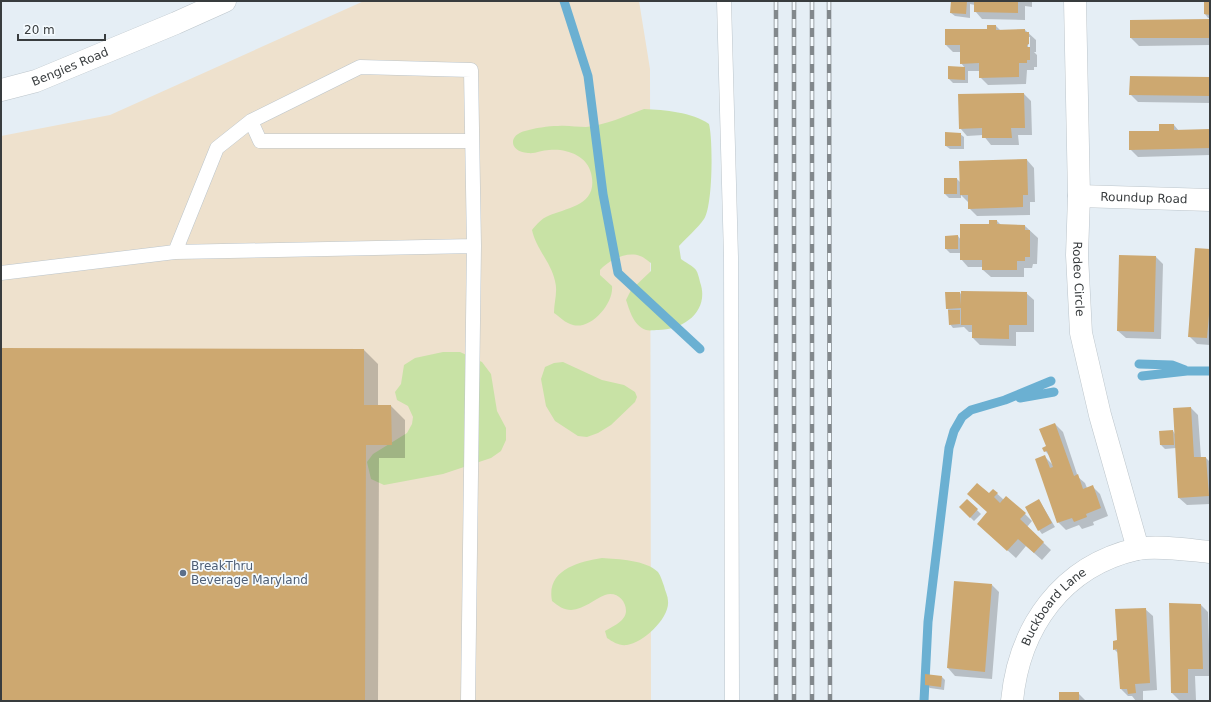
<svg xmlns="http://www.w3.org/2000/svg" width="1211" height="702" font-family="'DejaVu Sans',sans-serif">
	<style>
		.commercial { fill: #eee1cd }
		.green { fill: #c8e2a5 }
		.shadow { fill: #0003; fill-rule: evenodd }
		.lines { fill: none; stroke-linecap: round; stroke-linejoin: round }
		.stream { stroke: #6bb0d2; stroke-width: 9 }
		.building { fill: #cda870 }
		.lane-casing { stroke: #bcc5cb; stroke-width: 15 }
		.street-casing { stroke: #bcc5cb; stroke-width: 23 }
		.lane { stroke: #fff; stroke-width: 14 }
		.street { stroke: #fff; stroke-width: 22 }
		.rail-casing { stroke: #82888c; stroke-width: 4.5 }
		.rail { stroke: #f5fbff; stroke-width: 3; stroke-dasharray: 9; stroke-linecap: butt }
		.service-dot { fill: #5c6f8a; stroke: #f5fbff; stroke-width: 1.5 }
		.labels { text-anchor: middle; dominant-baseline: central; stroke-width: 3.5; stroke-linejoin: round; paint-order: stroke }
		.street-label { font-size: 12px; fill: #383c3e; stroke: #f5fbff }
		.service-label { font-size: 12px; fill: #4e5e75; stroke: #f5fbff; text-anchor: start }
	</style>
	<rect width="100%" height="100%" fill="#e5eef5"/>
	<path class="commercial" d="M364,1H639L650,69L651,701H1V136L110,115Z"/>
	<path class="green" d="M644,109C665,110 692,112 709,124C713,139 713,206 704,219C697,229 687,237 679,246L681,259C685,262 693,266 696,270C698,273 699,278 700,282C710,310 685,330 658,330C655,330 649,331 646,330C633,325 630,311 626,300L631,290L651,271V263C648,261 644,257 640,256C627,251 609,260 600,270V275L612,286C614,303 591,330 573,325C565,323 560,317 554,313C554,302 558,292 555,281C551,262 536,249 532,230C537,224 541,219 548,216C569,207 599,205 591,173C587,155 565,148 549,150C542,150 535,154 528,153C509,152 508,135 525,131C535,128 548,126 558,126C567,125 577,127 586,127C606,125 625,116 644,109Z
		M443,352H460L482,362L491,374L497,411L506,428V440L501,451L491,458L443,474L384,485L371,479L367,462L373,454L407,433L412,424L413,417L408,406L397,400L395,392L401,384L404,365L415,358Z
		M563,362L602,380L624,385L635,392L637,397L635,402L611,425L598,433L587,437L578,436L555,421L546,406L541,379L545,367L554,363Z
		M602,558C618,559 646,560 658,572C661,576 662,581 664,586C665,591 668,596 668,601C670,618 643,643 627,645C619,646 613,642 607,638L605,631C612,627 626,621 626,611C626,600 616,591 605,595C594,599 585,609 571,610C564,610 558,606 552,601C546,570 578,562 602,558Z"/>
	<path class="shadow" d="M952,1H1032V7L1025,6V20L982,19L975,11V5L970,4V18L955,16L951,13Z
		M1210,3V18H1208L1205,14Z
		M1210,20V45L1139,46L1131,38V21Z
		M996,26L1001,31L1025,30L1036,40V52H1034L1037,55V67H1034V70H1027L1026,84L988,85L980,77V71H968V83H953L949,79V67L965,68L961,63V52H953L946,45ZM1028,37H1030V49H1028Z
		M1210,78V103L1138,102L1130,94Z
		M1024,94L1031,101L1032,135H1018L1019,145H991L983,135L967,136L960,128Z
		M1174,125L1179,131L1210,130V155L1138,157L1130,149Z
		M960,134L964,137V149H950L946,146Z
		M1027,160L1034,168L1035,202H1030V215L977,216L969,208L968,202L961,195V198H949L945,194V179H957L960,182Z
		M997,221L1001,225L1025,226L1038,238L1037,264H1033L1032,268H1024V277H991L983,270V267H968L961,259V253H950L946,249V237L958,236L961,240Z
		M1210,250V345L1197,344L1189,336Z
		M1156,257L1163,264L1161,339L1126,338L1118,331Z
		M960,293L962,295L1026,293L1034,300V332H1016V346L980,345L973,338V332H969L964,327L953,328L950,324L949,311L947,308Z
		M1,349L364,350L378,364V406H391L405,420V458H379L378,701H1Z
		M1191,408L1198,415L1201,458H1206L1210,462V504L1187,505L1179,498L1176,448L1165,449L1161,445L1173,431L1175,434Z
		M1055,424L1063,432L1078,477L1085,483L1087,488L1093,487L1100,494L1108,516L1093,522L1094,525L1082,529L1079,525L1066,530L1058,522L1045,457L1053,465L1051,458L1043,448L1047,447Z
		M993,490L1004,500L1025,514L1032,521L1027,527L1051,550L1042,560L1026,546L1016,558L986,531L989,495Z
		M967,500L981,514L974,521L960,507Z
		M1039,500L1055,527L1042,534L1039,530Z
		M992,585L999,592L992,679L955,676L948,668Z
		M1170,604L1201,605L1208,612L1210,676H1195L1196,700L1180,701L1172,693Z
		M1145,609L1153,616L1157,690L1143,691V700L1136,701L1132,696H1128L1121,689L1119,654L1114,649L1118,641Z
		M942,677L945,680L944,690L930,688L926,685Z
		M1078,693L1086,701H1060Z"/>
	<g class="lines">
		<path class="stream" d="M564,1L588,76L603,194L618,273L700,349
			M1139,364L1172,365L1185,370
			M1142,376L1187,371H1210
			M1020,398L1054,392
			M924,701L928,622L949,448L954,431L962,417L971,410L1005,400L1051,381"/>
	</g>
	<path class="building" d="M951,1H967L966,14L950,13Z
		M974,1H1018V13L974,12Z
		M1204,2H1210V15L1204,14Z
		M1210,19V38H1130V20Z
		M987,25H996V30L1025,29V32H1029V44L1027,45V47H1030V60H1027V63H1019V77L979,78V63L960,64V45H945V29H987Z
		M948,66L965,67V80L948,79Z
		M1130,76L1210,77V96L1129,95Z
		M1024,93L1025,128H1011L1012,138H982V128L959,129L958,94Z
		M1159,124H1174V130L1210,129V148L1129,150V131H1159Z
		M945,132L961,133V146H945Z
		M1027,159L1028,195H1023V207L968,209V195H960L959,161Z
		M944,178H957V194H944Z
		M989,220H997V224L1025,225V230H1030V257H1025V261H1017V270H982V260H960V224H989Z
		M958,235V249H945V236Z
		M1195,248L1210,249V303L1207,338L1188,337Z
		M1119,255L1156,256L1154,332L1117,331Z
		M961,291L1027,292V325H1009V339L972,338V325H961V308L946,309L945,292H960L961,306Z
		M948,310H960V324L949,325Z
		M1,348L364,349V405H391L392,445H366L365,701H1Z
		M1191,407L1194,457H1206L1209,496L1178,498L1173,408Z
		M1055,423L1074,476L1078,474L1083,489L1093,485L1101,508L1086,514L1087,517L1074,522L1072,518L1057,523L1035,459L1045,455L1050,468L1053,467L1047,451L1044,452L1042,448L1046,446L1039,429Z
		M1173,430L1174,445H1160L1159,431Z
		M977,483L989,493L993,489L998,493L994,497L1000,503L1006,496L1026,513L1020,519L1044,542L1034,553L1018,539L1007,551L977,524L987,512L967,494Z
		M967,499L978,509L970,518L959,507Z
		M1039,499L1052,523L1038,531L1025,507Z
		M954,581L992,584L985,672L947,668Z
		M1169,603L1201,604L1203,669H1188V693H1171Z
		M1146,608L1150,683L1135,684L1136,693L1128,694L1127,689H1120L1117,649L1113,650V641L1117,640L1115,609Z
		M925,674L942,676L941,687L925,685Z
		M1059,692H1079V701H1059Z"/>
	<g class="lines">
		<defs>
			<path id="lane" d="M724,1L731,257L732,701
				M251,121L260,141H472
				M175,252L217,148L251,121L360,67L471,70L474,246
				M1,273L175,252L474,246L468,701"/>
			<g id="street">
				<path id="s1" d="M1075,1L1079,196L1077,255L1081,333L1100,415L1138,549"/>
				<path id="s2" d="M1,90L36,81L176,23L225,1"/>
				<path id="s3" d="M1079,196L1210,200"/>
				<path id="s4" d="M1012,701C1019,627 1062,566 1137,549C1157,545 1189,550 1210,552"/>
			</g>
		</defs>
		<use href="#lane" class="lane-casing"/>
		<use href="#street" class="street-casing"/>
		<use href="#lane" class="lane"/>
		<use href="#street" class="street"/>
		<defs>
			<path id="rail" d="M776,1V701
				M794,1V701
				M812,1V701
				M829,1L830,701"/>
		</defs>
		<use href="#rail" class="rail-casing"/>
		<use href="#rail" class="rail"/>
	</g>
	<circle class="service-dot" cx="183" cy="573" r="4"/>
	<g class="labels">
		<g class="street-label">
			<text stroke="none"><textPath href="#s2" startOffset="73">Bengies Road</textPath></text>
			<text stroke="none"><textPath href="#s3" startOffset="65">Roundup Road</textPath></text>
			<text stroke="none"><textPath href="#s1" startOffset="278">Rodeo Circle</textPath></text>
			<text stroke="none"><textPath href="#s4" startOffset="106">Buckboard Lane</textPath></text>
		</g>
		<g class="service-label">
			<text x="191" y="566">BreakThru<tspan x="191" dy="14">Beverage Maryland</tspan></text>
		</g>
	</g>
	<rect width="1211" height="702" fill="none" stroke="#383c3e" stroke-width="4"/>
	<path d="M18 34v6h87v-6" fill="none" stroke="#383c3e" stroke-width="2"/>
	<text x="24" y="34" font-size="12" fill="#383c3e" stroke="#f5fbff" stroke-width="3" paint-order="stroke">20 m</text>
</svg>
